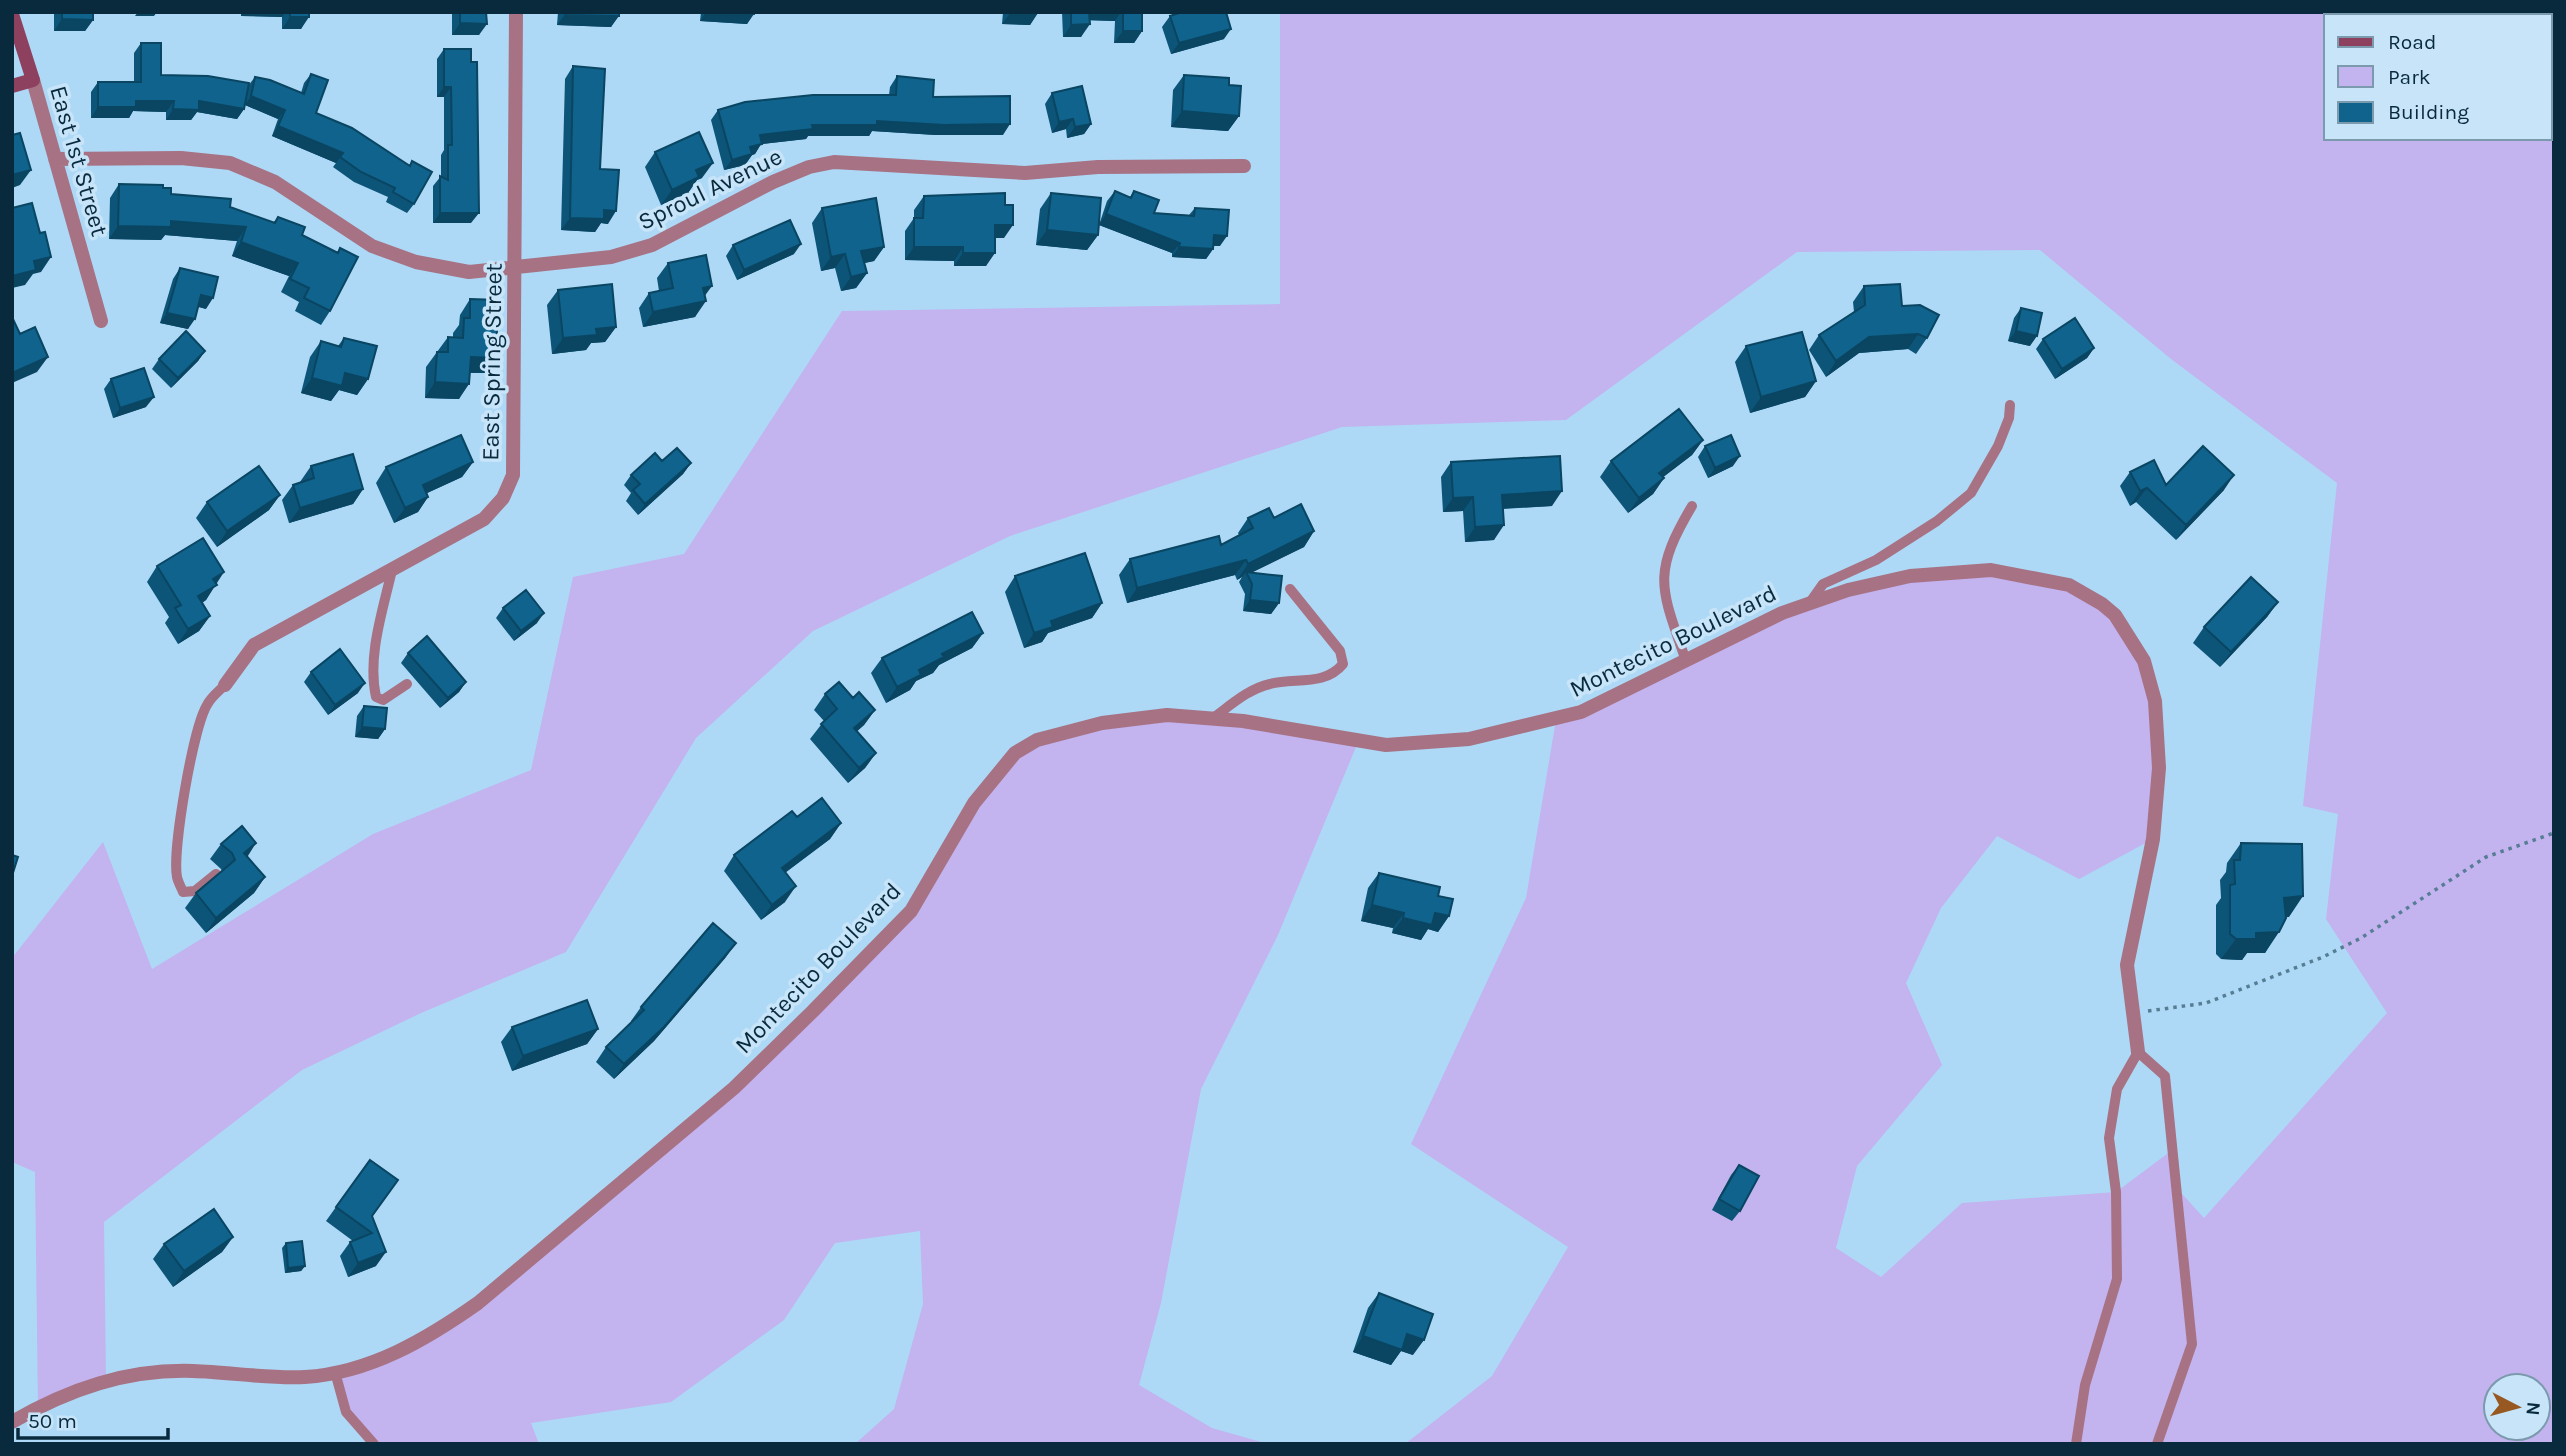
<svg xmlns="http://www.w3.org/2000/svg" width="2566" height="1456" font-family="Karla,sans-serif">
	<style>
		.green { fill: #c3b3ef; fill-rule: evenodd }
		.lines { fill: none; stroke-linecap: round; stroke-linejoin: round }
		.path { stroke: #577d95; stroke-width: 3.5; stroke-dasharray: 3.5 5; stroke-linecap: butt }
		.lane { stroke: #a77284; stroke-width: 10 }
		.street { stroke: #a77284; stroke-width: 14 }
		.secondary { stroke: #8d415f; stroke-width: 14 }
		.wall { fill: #0d5578 }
		.shaded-wall { fill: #0a4562 }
		.building { fill: #0f638c; stroke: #0a4562; stroke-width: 2 }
		.labels { text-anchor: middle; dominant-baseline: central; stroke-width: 7; stroke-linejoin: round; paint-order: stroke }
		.street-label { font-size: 24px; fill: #092a3d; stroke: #c7e4f8 }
	</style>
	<rect width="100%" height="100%" fill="#add9f6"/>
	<path class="green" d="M1280,12H2554V1444H1405L1492,1376L1568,1247L1411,1144L1526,898L1556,720L1782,613L1943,572L2049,579L2115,615L2151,681L2153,839L2079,879L1997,836L1941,908L1906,983L1942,1065L1857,1166L1836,1248L1881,1277L1962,1203L2116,1192L2171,1151L2174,1185L2204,1218L2387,1013L2326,919L2338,814L2303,806L2337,483L2171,359L2040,250L1797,252L1566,420L1342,427L1010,536L813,631L696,738L566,952L421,1013L302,1070L104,1222L106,1380L38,1408L35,1172L12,1162V958L103,842L152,969L373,834L531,770L573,577L684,554L842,311L1280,304ZM2326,16H2550V138H2326ZM2496,1386H2538V1428H2496Z
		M1167,715L1358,742L1278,935L1201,1089L1161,1303L1139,1385L1212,1428L1268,1444H855L894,1409L923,1304L920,1231L835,1243L784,1320L671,1402L531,1423L539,1444H374L346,1412L335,1372L440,1330L734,1088L911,911L974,803L1037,740Z"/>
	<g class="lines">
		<path class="path" d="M2148,1011L2206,1003L2323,957L2361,938L2486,857L2554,833"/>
		<path class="lane" d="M392,570C383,610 367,656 376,697L383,700L407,684
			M1811,601L1823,584L1876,560L1937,521L1971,493L1998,446L2009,418L2010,405
			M1686,661C1661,588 1651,575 1692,506
			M1213,718C1231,705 1248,689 1270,684C1294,677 1324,687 1343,664L1340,651L1290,589
			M216,874L195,891L183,892C181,887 178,882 177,877C172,851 193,728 207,705C211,697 219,691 225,685
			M335,1372L346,1412L374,1444
			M2076,1444L2085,1385L2117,1279L2116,1192L2109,1138L2117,1089L2138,1052L2165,1076L2192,1344L2157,1444"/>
		<path class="street" d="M33,80L101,321
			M55,159L181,158L230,163L275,182L372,246L416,262L469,272L611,257L652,245L773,182L809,167L834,162L1025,173L1098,167L1244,166
			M225,685L254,645L484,519L503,498L513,475L516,12
			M12,1422C69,1389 127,1369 193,1371C230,1372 268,1379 305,1377C370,1373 427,1339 478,1303L734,1088L813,1011L911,911L974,803L1015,753L1037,740L1102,723L1167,715L1243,721L1386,745L1469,739L1581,712L1782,613L1848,590L1910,576L1991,570L2069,585L2102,604L2115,615L2144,661L2155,701L2159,768L2153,839L2127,965L2138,1052"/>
		<path class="secondary" d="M12,14L33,80L12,86"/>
	</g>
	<path class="wall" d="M54,12H93V20L85,31H54Z
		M241,12H309L301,29H282V17L241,16Z
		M452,12H486L479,35H452Z
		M558,12H619L611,27L557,25Z
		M701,12H754L747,24L700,21Z
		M1003,12H1038L1030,25L1002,24Z
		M1062,12H1142V31L1134,43H1114L1115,21L1089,20L1081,37H1063Z
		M1170,16L1224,39L1171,54L1162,27Z
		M141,43L161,75L248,86L255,77L301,93L304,83L311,74L316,113L414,204L407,213L386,202L388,197L354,182L333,167L336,163L272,136L278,119L245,105L244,109L237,119L197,112L191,120H166V112L133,111L129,118H91V92L98,82H134V53Z
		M444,49H471V223H433V186L441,176V155L444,150V97H437V59Z
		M573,66L600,169L608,224L601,223L595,232L561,230L565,79Z
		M1184,75L1229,85L1239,116L1228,131L1171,127L1173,90Z
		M897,76L1003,135H936L872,131L869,136H808L806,139L761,144L755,154L752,155L745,165L724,170L711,120L718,110L889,95L890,87Z
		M1052,93L1091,124L1084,134L1067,138L1066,129L1052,133L1045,104Z
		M655,152L702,178L697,180L688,193L661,205L645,167Z
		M119,184L163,188L171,194L230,207L273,223L278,217L302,235L337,253L340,248L330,311L321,325L295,311L299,302L281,292L289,276L232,256L237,241L165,235L161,240L109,239L110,198Z
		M1115,191L1130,197L1134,191L1154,213L1189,215L1195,208L1220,246H1213V249L1206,259L1172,257V253L1099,225L1107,201Z
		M1051,193L1098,235L1087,250L1036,245L1040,209Z
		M924,196L1004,238H995L986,266H954V261L905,260V231L914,218V210Z
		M822,208L884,247L874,261L864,263L867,273L856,288L841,291L835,268L821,271L812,223Z
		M733,245L794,254L737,280L726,256Z
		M668,263L705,297L695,317L643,327L639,308L649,293L659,291L657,278Z
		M180,268L206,309L198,307L188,329L160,323L173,279Z
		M1864,286L1902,306L1927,338L1916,354L1908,349L1859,353L1826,377L1809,350L1819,335L1854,312L1853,302Z
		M558,290L616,327L605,342L591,343L586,350L552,354L547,305Z
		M470,299L485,373H470L459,399L425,398L426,367L448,337H453V333L459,325L460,315Z
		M2021,308L2030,346L2008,341L2014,318Z
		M344,338L368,379L357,395L339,390L331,401L301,393L310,357L321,341L338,346Z
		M2043,339L2094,348L2087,358L2055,379L2036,349Z
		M1746,346L1816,381L1805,397L1750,413L1735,362Z
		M205,351L198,361L171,388L152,369L159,359Z
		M111,379L146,407L113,418L104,389Z
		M1703,440L1692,455L1663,477L1664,478L1653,494L1628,513L1600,477L1611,461Z
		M1705,446L1733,466L1708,478L1698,457Z
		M473,462L462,477L427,493L428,497L418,512L394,523L376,483L386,467Z
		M1451,462L1552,506L1503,509L1494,540L1465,542L1463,511L1443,512L1441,477Z
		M691,463L683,474L638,515L626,501L631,493L624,485L631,475Z
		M311,466L363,489L353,504L289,523L282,500L293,485L300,482Z
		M2130,472L2166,485L2224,490L2176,540L2136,502L2130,506L2120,486Z
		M280,495L269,510L217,547L196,518L207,502Z
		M1248,518H1274L1314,531L1304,547L1252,572L1279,603L1271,614L1243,611L1245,594L1239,582L1242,577L1237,580L1235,575L1127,603L1119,575L1130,559L1221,545L1239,535L1238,533Z
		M157,566L216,583L206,600L202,603L210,616L199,631L178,644L165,623L169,617L147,582Z
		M1015,576L1102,603L1092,618L1048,633L1042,642L1024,648L1005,592Z
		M2278,602L2267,617L2220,667L2193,643L2204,627Z
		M503,608L537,623L514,641L496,618Z
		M983,633L972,648L939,665L933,673L916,681L910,690L886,703L871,673L882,658Z
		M408,653L466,682L459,692L440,708L401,663Z
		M311,672L358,693L328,715L304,682Z
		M825,694L853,698L875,710L864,725L857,731L876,753L865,768L848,783L810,739L824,721L814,710Z
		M364,706L385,729L378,739L355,737L357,716Z
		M797,817L841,823L830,839L785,873V902L761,920L724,871L734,855Z
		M2241,843L2289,917H2286L2265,953H2247L2242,960L2221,959L2216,954V905L2221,898L2220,880L2226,872L2227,863Z
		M221,844L247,857L265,877L254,893L206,933L185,908L196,893L222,871L221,869L210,859Z
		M1379,873L1438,896L1449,916L1438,932L1428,929L1421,940L1392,933L1393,928L1361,921L1368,888Z
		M726,957L654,1041L614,1079L596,1062L606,1047L632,1022L631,1021L641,1007Z
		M512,1027L598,1029L587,1044L512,1071L501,1042Z
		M1739,1165L1740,1211L1732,1221L1712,1210L1731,1175Z
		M336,1207L373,1216L376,1266L348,1277L340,1256L350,1242L353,1241L326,1221Z
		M233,1237L222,1252L173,1287L153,1259L164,1244Z
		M286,1243L305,1266L301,1271L285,1273L282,1248Z
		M1379,1293L1413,1355L1401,1351L1391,1365L1353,1352L1368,1308Z"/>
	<path class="shaded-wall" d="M138,12H157L154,16H135Z
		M243,12H285L282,17L241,16Z
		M706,12H732L754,14L747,24L700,21Z
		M1011,12L1038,13L1030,25L1002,24Z
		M1086,12H1121L1115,21L1080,20Z
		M565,15L619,16L611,27L557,25Z
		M290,17H309L301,29H282Z
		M62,19L93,20L85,31H54Z
		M460,23L487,24L479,35H452Z
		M1090,24L1081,37H1063L1071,25Z
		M1231,29L1224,39L1171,54L1179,43Z
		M1123,31H1142L1134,43H1114Z
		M444,87H451L444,97H437Z
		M251,96L285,110L278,119L245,105Z
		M136,101H174L166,112L133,111L129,118H91L98,107Z
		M199,101L244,109L237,119L197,112L191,120H166L173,109Z
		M1182,111L1239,116L1228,131L1171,127Z
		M1073,119L1066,129L1052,133L1059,122Z
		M877,121L1010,124L1003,135H936L872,131L869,136H808L806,139L761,144L755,154L752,155L745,165L724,170L732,160L760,135L812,125Z
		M1091,124L1084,134L1067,138L1075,127Z
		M278,126L343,153L336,163L272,136Z
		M713,163L702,178L697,180L688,193L661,205L672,190L696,170Z
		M31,170L20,185L12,188V175Z
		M604,210L616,211L608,224L601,223L595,232L561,230L570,218Z
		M440,213H479L471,223H433Z
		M1106,214L1180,243L1172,253L1099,225Z
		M171,221L246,227L237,241L165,235L161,240L109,239L118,226Z
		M995,225H1013L1004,238H986Z
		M1047,230L1098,235L1087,250L1036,245Z
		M1214,235L1227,236L1220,246L1207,245Z
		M241,242L298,263L289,276L232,256Z
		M801,244L794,254L737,280L744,270Z
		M884,247L874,261L851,266L861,251Z
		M914,247H963L954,261L905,260Z
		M1179,247L1213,249L1206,259L1172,257Z
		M963,253H995L986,266H954Z
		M845,254L835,268L821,271L831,257Z
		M51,257L41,272L33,274L25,285L12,288V276L34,261Z
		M867,273L856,288L841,291L851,277Z
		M712,286L701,301L703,288Z
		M201,295L213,298L206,309L194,305Z
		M706,301L695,317L643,327L653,312Z
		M167,313L195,319L188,329L160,323Z
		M616,327L605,342L591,343L586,350L552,354L563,338L596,329Z
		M2016,331L2037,336L2030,346L2008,341Z
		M1918,334L1908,349L1859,353L1826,377L1836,361L1869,337Z
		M2094,348L2087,358L2055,379L2062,369Z
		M205,351L198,361L171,388L178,378Z
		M48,357L37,372L12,383V373Z
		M471,357L496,358L485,373L460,372Z
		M345,373L368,379L357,395L339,390L331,401L301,393L312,378Z
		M1816,381L1805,397L1750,413L1761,397Z
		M435,382L469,384L459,399L425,398Z
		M154,397L146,407L113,418L120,408Z
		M1703,440L1692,455L1649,488L1659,473Z
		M1740,456L1733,466L1708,478L1715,468Z
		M473,462L462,477L412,500L423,485Z
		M691,463L683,474L638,515L645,504Z
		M2234,475L2224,490L2176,540L2186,525Z
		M1664,478L1653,494L1628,513L1639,498Z
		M2147,488L2136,502L2130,506L2140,491Z
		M363,489L353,504L289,523L300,508Z
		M1562,491L1552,506L1492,509L1502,495Z
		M280,495L269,510L217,547L227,531Z
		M428,497L418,512L394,523L405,508Z
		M1473,497L1463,511L1443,512L1453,498Z
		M1504,525L1494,540L1465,542L1475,527Z
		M1314,531L1304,547L1247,575L1246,572L1242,577L1237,580L1248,564Z
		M1246,560L1235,575L1127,603L1137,588Z
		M224,572L206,600L188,612L198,596L213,579Z
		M1250,600L1279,603L1271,614L1243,611Z
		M2278,602L2267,617L2220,667L2231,652Z
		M1102,603L1092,618L1048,633L1042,642L1024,648L1034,633L1051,621Z
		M544,613L537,623L514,641L521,631Z
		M210,616L199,631L178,644L188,629Z
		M983,633L972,648L939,665L933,673L916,681L910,690L886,703L897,687L919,670L942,654Z
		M466,682L459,692L440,708L448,698Z
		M365,683L358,693L328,715L335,705Z
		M875,710L864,725L844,743L854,728Z
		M362,727L385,729L378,739L355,737Z
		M876,753L865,768L848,783L859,768Z
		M841,823L830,839L771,883L782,868Z
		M256,843L246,859L244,853Z
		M265,877L254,893L206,933L216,918Z
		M796,886L785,902L761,920L772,905Z
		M2303,896L2289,917L2270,919L2284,898Z
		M1372,905L1404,913L1393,928L1361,921Z
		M1435,913L1449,916L1438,932L1428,929L1421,940L1392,933L1403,918Z
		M2279,932L2265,953H2247L2242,960L2221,959L2236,939L2256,933Z
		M736,943L726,957L654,1041L614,1079L624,1064Z
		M598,1029L587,1044L512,1071L523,1056Z
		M233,1237L222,1252L173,1287L184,1271Z
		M386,1252L376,1266L348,1277L358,1263Z
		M305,1266L301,1271L285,1273L288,1268Z
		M1407,1334L1424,1340L1413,1355L1401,1351L1391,1365L1353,1352L1363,1336Z"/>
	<path class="building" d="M62,12H93V20L62,19Z
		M290,12H309V17H290Z
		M460,12H486L487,24L460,23Z
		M565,12H619V16L565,15Z
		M732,12H754V14Z
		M1071,12H1089L1090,24L1071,25Z
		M1123,12H1142V31H1123Z
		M1182,12H1226L1231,29L1179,43L1170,16Z
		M141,43H161V75L208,76L249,83L244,109L199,101V110L173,109L174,101H136V107H98V82H141Z
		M444,49H471V62H477L479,213H440V176L448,180V145H452L451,87H444Z
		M573,66L605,69L600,169L619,170L616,211L604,210V219L570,218Z
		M311,74L328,80L316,113L352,128L410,166L412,161L432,172L414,204L393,192L395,188L361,172L340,157L343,153L278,126L285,110L251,96L255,77L270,80L304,94Z
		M1184,75L1229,78V85L1241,86L1239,116L1182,111Z
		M897,76L934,80L933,97L1010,96V124L944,125L877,121V125H812L813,129L760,135L762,144L750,147L752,154L732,160L718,110L745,102L813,95H896Z
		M1082,86L1091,124L1075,127L1073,119L1059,122L1052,93Z
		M699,132L713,163L696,170L699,177L672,190L655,152Z
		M20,133L31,170L12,175V135Z
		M119,184L163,185V188H171V194L231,199L230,207L275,223L278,217L305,227L302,235L338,253L340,248L358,257L330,311L304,298L309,288L290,279L298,263L241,242L246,227L171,221V227L118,226Z
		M1115,191L1131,198L1134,191L1159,200L1154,213L1194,216L1195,208L1229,210L1227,236L1214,235L1213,249L1179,247L1180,243L1106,214Z
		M1005,193V205H1013V225H995V253H963V247H914V218H923L924,196Z
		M1051,193L1101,198L1098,235L1047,230Z
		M876,198L884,247L861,251L867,273L851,277L845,254L831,257L822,208Z
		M32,203L40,233L45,232L51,257L34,261L36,270L12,276V208Z
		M790,220L801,244L744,270L733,245Z
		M706,255L712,286L703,288L706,301L653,312L649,293L673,288L668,263Z
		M180,268L218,277L213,298L201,295L195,319L167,313Z
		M612,284L616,327L596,329L597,335L563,338L558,290Z
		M1900,284L1902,306L1920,305L1939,315L1927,338L1918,334L1869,337L1836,361L1819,335L1865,305L1864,286Z
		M470,299L498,300L496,358L471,357L469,384L435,382L437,352H448V337L463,338L464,318H470Z
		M2021,308L2042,313L2037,336L2016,331Z
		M12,317L20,334L35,327L48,357L12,373Z
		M2075,318L2094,348L2062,369L2043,339Z
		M186,331L205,351L178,378L159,359Z
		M1802,332L1816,381L1761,397L1746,346Z
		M344,338L377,346L368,379L345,373L342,386L312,378L321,341L341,347Z
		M144,368L154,397L120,408L111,379Z
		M1679,409L1703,440L1659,473L1664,478L1639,498L1611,461Z
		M461,435L473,462L423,485L428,497L405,508L386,467Z
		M1731,435L1740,456L1715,468L1705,446Z
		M2203,446L2234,475L2186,525L2147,488L2140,491L2130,472L2154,460L2166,485Z
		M677,448L691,463L645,504L633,490L640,484L631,475L655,453L662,461Z
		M353,454L363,489L300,508L293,485L314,478L311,466Z
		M1560,456L1562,491L1502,495L1504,525L1475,527L1473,497L1453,498L1451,462Z
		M259,466L280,495L227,531L207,502Z
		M1301,504L1314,531L1248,564L1246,560L1137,588L1130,559L1219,536L1221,545L1253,528L1248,518L1269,508L1274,518Z
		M203,538L224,572L213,579L217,585L198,596L210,616L188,629L175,608L181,605L157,566Z
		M1085,553L1102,603L1051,621L1053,627L1034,633L1015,576Z
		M1246,572L1282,576L1279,603L1250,600L1252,584Z
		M2251,577L2278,602L2231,652L2204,627Z
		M526,590L544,613L521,631L503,608Z
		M972,612L983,633L942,654L944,657L919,670L921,675L897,687L882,658Z
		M427,636L466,682L448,698L408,653Z
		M340,649L365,683L335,705L311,672Z
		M839,682L853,698L859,692L875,710L854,728L876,753L859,768L821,724L837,709L825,694Z
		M364,706L387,708L385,729L362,727Z
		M822,798L841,823L782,868L796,886L772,905L734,855L792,811L797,817Z
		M242,826L256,843L244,853L265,877L216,918L196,893L235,860L232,853L221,844Z
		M2241,843L2302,844L2303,896L2284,898L2286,918L2279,932L2256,933V939H2236L2230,934V885L2235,884L2234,860H2240Z
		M12,855L18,857L12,876Z
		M1379,873L1440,887L1438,896L1453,899L1449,916L1435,913L1432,925L1403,918L1404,913L1372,905Z
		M713,923L736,943L664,1027L624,1064L606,1047L644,1010L641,1007Z
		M587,1000L598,1029L523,1056L512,1027Z
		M370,1160L398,1180L372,1216L386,1252L358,1263L350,1242L372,1233L336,1207Z
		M1739,1165L1759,1176L1740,1211L1719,1199Z
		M214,1209L233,1237L184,1271L164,1244Z
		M302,1241L305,1266L288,1268L286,1243Z
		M1379,1293L1433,1314L1424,1340L1407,1334L1402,1350L1363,1336Z"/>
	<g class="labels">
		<g class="street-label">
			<text transform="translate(79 161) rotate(74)">East 1st Street</text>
			<text transform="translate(710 189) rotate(-26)">Sproul Avenue</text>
			<text transform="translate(492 362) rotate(-89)">East Spring Street</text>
			<text transform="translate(1673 641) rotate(-26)">Montecito Boulevard</text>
			<text transform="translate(818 968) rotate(-46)">Montecito Boulevard</text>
		</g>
	</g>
	<rect width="2566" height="1456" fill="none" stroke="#092a3d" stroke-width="28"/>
	<rect x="2324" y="14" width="228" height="126" fill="#c7e4f8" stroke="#7b9aad" stroke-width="2"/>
	<rect x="2338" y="37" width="35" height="10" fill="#8d415f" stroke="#7b9aad" stroke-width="2"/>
	<text x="2388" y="49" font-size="21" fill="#092a3d">Road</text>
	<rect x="2338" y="66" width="35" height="21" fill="#c3b3ef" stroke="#7b9aad" stroke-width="2"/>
	<text x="2388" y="84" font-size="21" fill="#092a3d">Park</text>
	<rect x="2338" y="102" width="35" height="21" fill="#0f638c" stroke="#7b9aad" stroke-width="2"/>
	<text x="2388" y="119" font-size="21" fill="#092a3d">Building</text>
	<g transform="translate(2517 1407) rotate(96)"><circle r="33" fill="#c7e4f8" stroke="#7b9aad" stroke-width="2"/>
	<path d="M0-5L12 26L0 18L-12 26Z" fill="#975821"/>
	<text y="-10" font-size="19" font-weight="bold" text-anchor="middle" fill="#092a3d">N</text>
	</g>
	<path d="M18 1428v10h150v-10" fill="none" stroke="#092a3d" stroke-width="3.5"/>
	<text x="28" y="1428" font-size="21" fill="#092a3d" stroke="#c7e4f8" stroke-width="5" paint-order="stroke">50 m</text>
</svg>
